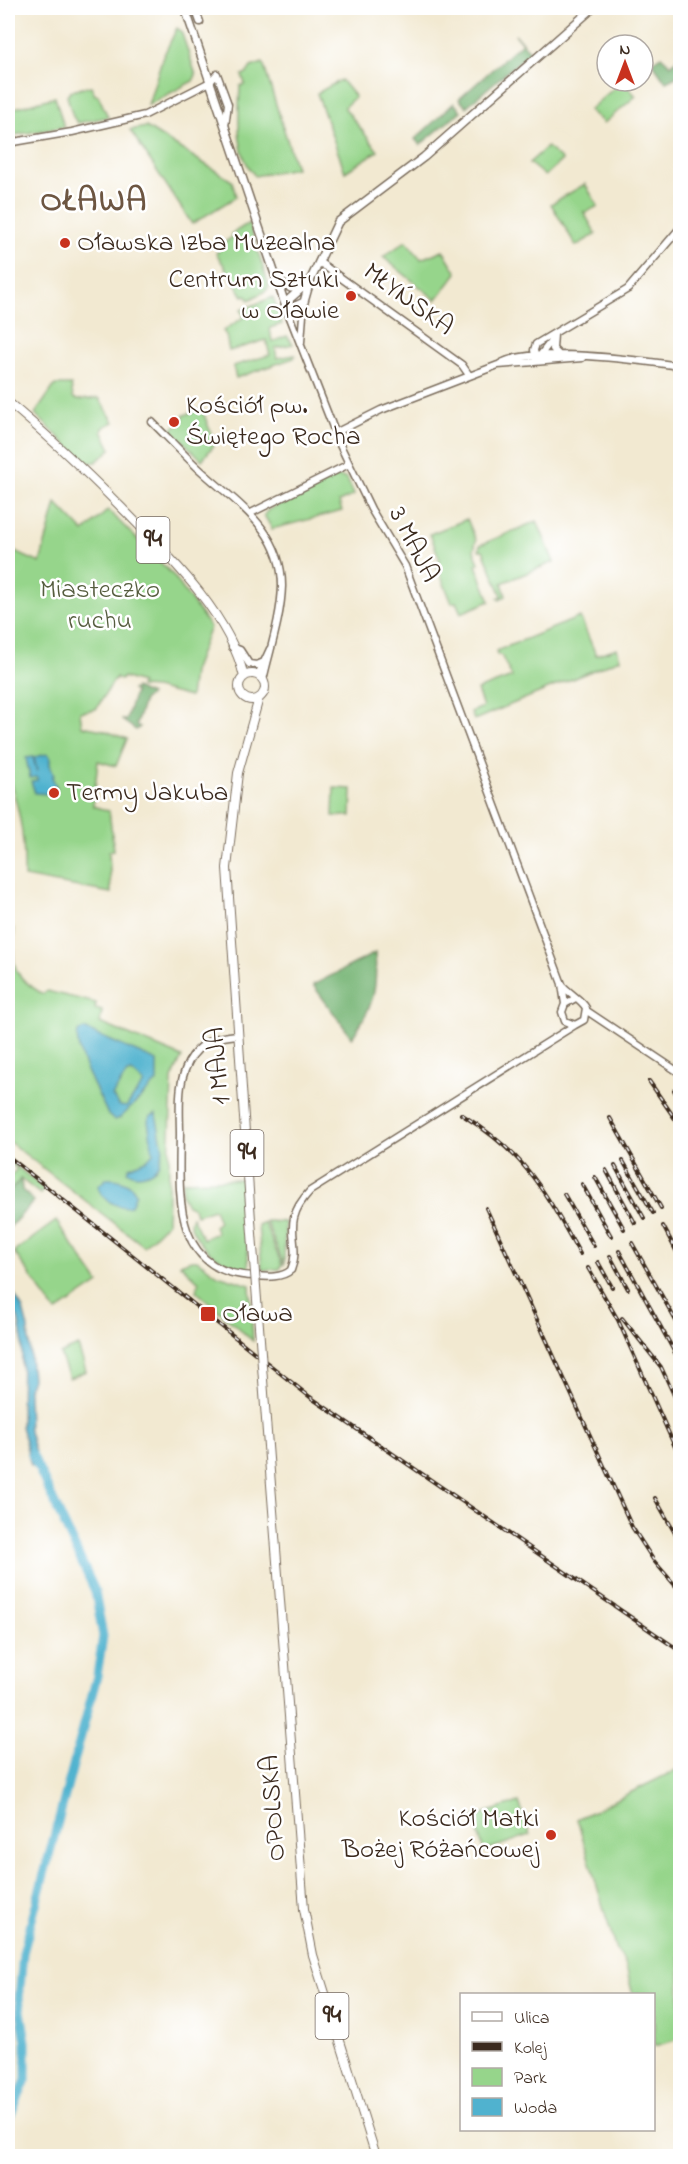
<svg xmlns="http://www.w3.org/2000/svg" width="688" height="2164" font-family="'Indie Flower',sans-serif">
	<style>
		.green { fill: #96d58b; stroke: #688054; stroke-width: 1.5 }
		.forest { fill: #78b677; stroke: #5a704a; stroke-width: 1.5 }
		.water { fill: #50b2cf; stroke: #466e76; stroke-width: 1.5; fill-rule: evenodd }
		.lines { fill: none; stroke-linecap: round; stroke-linejoin: round }
		.river { stroke: #50b2cf; stroke-width: 9 }
		.tertiary-casing { stroke: #7b6d5d; stroke-width: 9 }
		.secondary-casing { stroke: #7b6d5d; stroke-width: 10 }
		.primary-casing { stroke: #7b6d5d; stroke-width: 10 }
		.tertiary { stroke: #fff; stroke-width: 6 }
		.secondary { stroke: #fff; stroke-width: 7 }
		.primary { stroke: #fff; stroke-width: 8 }
		.rail-casing { stroke: #3b2a1e; stroke-width: 4 }
		.rail { stroke: #fff; stroke-width: 1.5; stroke-dasharray: 4.5; stroke-linecap: butt }
		.primary-bridge-casing { stroke: #7b6d5d; stroke-width: 10; stroke-linecap: butt }
		.primary-bridge { stroke: #fff; stroke-width: 8 }
		.poi-dot { fill: #c8321e; stroke: #fff; stroke-width: 2 }
		.labels { text-anchor: middle; dominant-baseline: central; stroke-width: 5; stroke-linejoin: round; paint-order: stroke }
		.shield { fill: #fff; stroke: #766a62; stroke-width: 1.5 }
		.shield-label { font-size: 26px; font-weight: bold; fill: #3b2a1e }
		.poi-label { font-size: 27px; fill: #3b2a1e; stroke: #fff; text-anchor: start }
		.street-label { font-size: 27px; fill: #3b2a1e; stroke: #fff }
		.park-label { font-size: 27px; fill: #565d3f; stroke: #fff }
		.district-label { font-size: 33px; font-weight: bold; letter-spacing: 1.5px; fill: #6d5642; stroke: #fff }
	</style>
	<rect width="100%" height="100%" fill="#fff"/>
	<filter id="ink" filterUnits="userSpaceOnUse"><feTurbulence type="fractalNoise" baseFrequency=".0167" numOctaves="2"/><feDisplacementMap in="SourceGraphic" scale="12" xChannelSelector="R" yChannelSelector="G"/><feConvolveMatrix kernelMatrix="1 2 1 2 8 2 1 2 1" color-interpolation-filters="sRGB"/></filter>
	<filter id="wash" filterUnits="userSpaceOnUse"><feTurbulence type="fractalNoise" baseFrequency=".008" numOctaves="4" result="noise"/><feDisplacementMap in="SourceGraphic" scale="24" xChannelSelector="R" yChannelSelector="G"/><feGaussianBlur stdDeviation="1.35" result="paint"/><feColorMatrix in="noise" values="0 0 0 0 0 0 0 0 0 0 0 0 0 0 0 0 0 1.4 0 .05"/><feComposite in="paint" operator="in"/></filter>
	<g filter="url(#wash)">
		<rect width="100%" height="100%" fill="#f2e9d1"/>
		<path class="green" d="M177,28L181,31L196,75L193,81L148,105L162,59Z
			M263,63L296,168L255,176C234,153 239,115 240,86L245,84L242,75L247,73L251,67Z
			M341,80L355,97L344,107L378,151L345,172L317,93Z
			M622,81L636,96L604,123L589,110Z
			M91,86L95,95H98L108,117L78,123L73,117L67,96L71,91Z
			M55,97L64,127L8,136V110Z
			M146,127L232,181L236,197L192,224L130,130Z
			M547,147L562,160L545,176L529,163Z
			M585,184L598,206L585,213L583,211L596,234L576,246L551,204Z
			M249,223L269,286L266,291L249,300L246,295L243,296L216,253L219,251L217,248L232,237L231,234Z
			M406,241L421,259L443,250L457,273L436,300L383,257Z
			M273,297L282,324L270,328L272,342L287,336L293,344L275,348L277,358L295,355L294,358L236,378L233,366L270,355L266,340L229,351L226,335L223,331L244,317L241,310Z
			M55,385H71L73,397L77,400L99,398L114,422L104,427L102,431L111,449L96,462L85,463L35,414Z
			M202,409L215,444L202,460L171,430L182,421L184,415Z
			M338,476L347,479L354,495L339,502L342,511L272,529L264,515L268,510Z
			M56,503L84,532L108,510L173,575L210,627L193,672L190,697L155,688L140,687L141,683L123,677L121,680L116,677L96,709L80,712L82,726L103,730L127,739L116,766L98,761L93,806L109,811L114,850L109,851L111,893L24,877C25,841 21,810 8,777V549L40,563Z
			M467,519L476,540L474,551L479,563L476,565L490,601L461,613L456,602L452,603L435,562L440,560L430,534Z
			M537,521L554,562L502,583L506,596L500,600L498,598L502,596L483,550H479L480,545Z
			M580,617L596,655L617,648L620,659L474,720L471,712L483,707L477,690L512,677L501,655H497L496,651Z
			M334,788L352,789L351,816H333Z
			M8,927L14,929C13,965 9,974 43,994L47,991L96,1003L95,1009L102,1011L100,1023L182,1057L172,1079L167,1223L144,1246L8,1141Z
			M8,1159L44,1189L40,1194L21,1179L8,1193V1178L17,1169L8,1163Z
			M242,1179L249,1270C225,1264 204,1254 193,1231C190,1225 189,1223 192,1217L203,1239L217,1233L214,1226L219,1222L214,1209L196,1215L194,1208L187,1205L182,1195L183,1181Z
			M56,1221L99,1283L56,1312L14,1252Z
			M266,1221L285,1222L284,1265Z
			M264,1222L282,1265L280,1269L262,1270L258,1225Z
			M191,1260H197L218,1275L250,1285L253,1341L196,1291L199,1282L180,1264Z
			M78,1346L86,1371L69,1378L60,1354Z
			M680,1768V2039L654,2046V1994H633C627,1978 629,1963 616,1950L577,1819Z
			M519,1802L530,1835L484,1851L473,1817Z"/>
		<path class="forest" d="M515,34L530,52L466,107L459,99L522,43Z
			M661,56L671,65L680,56V75L666,82L652,62Z
			M454,103L461,111L420,145L415,139Z
			M135,688L150,695L144,700L136,725L140,727L136,730L122,720H126L135,692L132,690Z
			M375,953C378,991 373,1006 352,1038L313,985Z
			M21,1179L22,1190L34,1201L8,1229V1193Z"/>
		<path class="water" d="M47,754L50,757V765L54,776L52,777L57,788L50,789L49,794L35,793L31,781L37,780V777L30,778L26,758L33,757L37,772L34,757Z
			M84,1029L157,1061V1082L120,1118L115,1120L108,1115C100,1095 73,1052 78,1032ZM132,1072L144,1083L126,1107L120,1106L112,1096L127,1073Z
			M156,1114L163,1149L159,1164C152,1174 137,1179 127,1171L129,1167L148,1159L153,1153L148,1121L150,1116Z
			M106,1179C118,1178 130,1182 136,1193L131,1206C118,1209 101,1200 98,1186Z
			M8,1284L23,1309L28,1328L32,1379L28,1389L29,1431L38,1463L31,1466L21,1426L22,1339L18,1318L8,1298Z"/>
		<g class="lines">
			<path class="river" d="M8,2121L26,2080V2042L19,1999L23,1953L97,1676L103,1636L95,1591L32,1454"/>
		</g>
	</g>
	<g filter="url(#ink)">
		<g class="lines">
			<defs>
				<path id="tertiary" d="M195,8L200,22
					M8,143L72,132L145,115L210,82L217,74L228,104L225,126
					M319,262L462,365L469,375
					M287,310L340,445L371,509L405,566L562,984L565,1004
					M554,334L553,349L560,356
					M301,342L304,302
					M538,358L552,340
					M536,361L534,350L536,344L628,289L680,228
					M500,364C527,345 645,361 680,366
					M152,422C167,437 182,453 197,467C234,502 282,528 282,586C281,618 270,649 263,680
					M335,433L381,410L498,365L582,358
					M251,513L349,464
					M232,647L240,650L249,664L257,665L264,662
					M258,675L270,649
					M562,985C570,994 582,1000 586,1008L584,1020L575,1025L565,1021L562,1012L565,1004L574,999
					M587,1011L680,1073
					M237,1035C218,1037 206,1039 193,1055C176,1078 180,1108 180,1135C179,1194 172,1275 256,1276C267,1277 282,1278 291,1270C303,1241 278,1225 310,1191L575,1025"/>
				<path id="secondary" d="M185,8L287,310L304,302L310,281L338,222L424,157L593,8
					M277,281L291,288L302,287
					M285,303L310,281"/>
				<path id="primary" d="M8,402C48,435 85,471 122,508C166,553 230,614 244,677
					M239 687a13 13 0 1 1 26 0a13 13 0 1 1-26 0Z
					M251,1220L227,868L238,773L259,698
					M268,1446L304,1909L313,1955L376,2156"/>
			</defs>
			<use href="#tertiary" class="tertiary-casing"/>
			<use href="#secondary" class="secondary-casing"/>
			<use href="#primary" class="primary-casing"/>
			<use href="#tertiary" class="tertiary"/>
			<use href="#secondary" class="secondary"/>
			<use href="#primary" class="primary"/>
			<defs>
				<path id="rail" d="M649,1081L680,1126
					M674,1090L680,1101
					M461,1114C527,1155 543,1189 580,1254
					M610,1118L661,1208
					M8,1156L310,1397L680,1651
					M623,1161L653,1213
					M615,1166L644,1218
					M606,1170L635,1223
					M595,1177L624,1229
					M582,1184L611,1236
					M564,1194L594,1246
					M486,1208L632,1527L654,1561L680,1591
					M663,1226L680,1258
					M632,1243L680,1328
					M619,1251L680,1362
					M610,1256L628,1289
					M598,1262L612,1287
					M588,1268L618,1320L680,1458
					M622,1318L661,1367L680,1408
					M677,1424L680,1432
					M655,1498L680,1542"/>
			</defs>
			<use href="#rail" class="rail-casing"/>
			<use href="#rail" class="rail"/>
			<defs>
				<path id="primary-bridge" d="M251,1220L268,1446"/>
			</defs>
			<use href="#primary-bridge" class="primary-bridge-casing"/>
			<use href="#primary-bridge" class="primary-bridge"/>
		</g>
	</g>
	<g class="poi-dot">
		<circle cx="65" cy="243" r="6"/>
		<circle cx="351" cy="296" r="6"/>
		<circle cx="174" cy="422" r="6"/>
		<circle cx="54" cy="793" r="6"/>
		<rect x="200" y="1306" width="16" height="16" rx="3"/>
		<circle cx="551" cy="1835" r="6"/>
	</g>
	<g class="labels">
		<g class="shield">
			<rect x="136.5" y="517" width="33" height="46" rx="4.5"/>
			<rect x="230.5" y="1130" width="33" height="46" rx="4.5"/>
			<rect x="315.5" y="1993" width="33" height="46" rx="4.5"/>
		</g>
		<g class="shield-label">
			<text x="153" y="540">94</text>
			<text x="247" y="1153">94</text>
			<text x="332" y="2016">94</text>
		</g>
		<g class="poi-label">
			<text x="77" y="243">Oławska Izba Muzealna</text>
			<text x="339" y="280" text-anchor="end">Centrum Sztuki<tspan x="339" dy="31">w Oławie</tspan></text>
			<text x="186" y="406">Kościół pw.<tspan x="186" dy="31">Świętego Rocha</tspan></text>
			<text x="66" y="793">Termy Jakuba</text>
			<text x="222" y="1314">Oława</text>
			<text x="539" y="1819" text-anchor="end">Kościół Matki<tspan x="539" dy="31">Bożej Różańcowej</tspan></text>
		</g>
		<g class="street-label">
			<text transform="translate(408 300) rotate(36)">MŁYŃSKA</text>
			<text transform="translate(413 545) rotate(63)">3 MAJA</text>
			<text transform="translate(219 1066) rotate(-95)">1 MAJA</text>
			<text transform="translate(274 1808) rotate(-94)">OPOLSKA</text>
		</g>
		<g class="park-label">
			<text x="100" y="590">Miasteczko<tspan x="100" dy="31">ruchu</tspan></text>
		</g>
		<g class="district-label">
			<text x="94" y="202">OŁAWA</text>
		</g>
	</g>
	<rect width="688" height="2164" fill="none" stroke="#fff" stroke-width="30"/>
	<rect x="460" y="1993" width="195" height="138" fill="#ffffff" stroke="#b1aaa5" stroke-width="1.5"/>
	<rect x="472" y="2012" width="30" height="9" fill="#ffffff" stroke="#b1aaa5" stroke-width="1.5"/>
	<text x="514" y="2023" font-size="18" fill="#3b2a1e">Ulica</text>
	<rect x="472" y="2042" width="30" height="9" fill="#3b2a1e" stroke="#b1aaa5" stroke-width="1.5"/>
	<text x="514" y="2053" font-size="18" fill="#3b2a1e">Kolej</text>
	<rect x="472" y="2068" width="30" height="18" fill="#96d58b" stroke="#b1aaa5" stroke-width="1.5"/>
	<text x="514" y="2083" font-size="18" fill="#3b2a1e">Park</text>
	<rect x="472" y="2098" width="30" height="18" fill="#50b2cf" stroke="#b1aaa5" stroke-width="1.5"/>
	<text x="514" y="2113" font-size="18" fill="#3b2a1e">Woda</text>
	<g transform="translate(625 63)"><circle r="28" fill="#ffffff" stroke="#b1aaa5" stroke-width="1.5"/>
	<path d="M0-4.5L10 22L0 15L-10 22Z" fill="#c8321e"/>
	<text y="-9" font-size="16" font-weight="bold" text-anchor="middle" fill="#3b2a1e">N</text>
	</g>
</svg>
